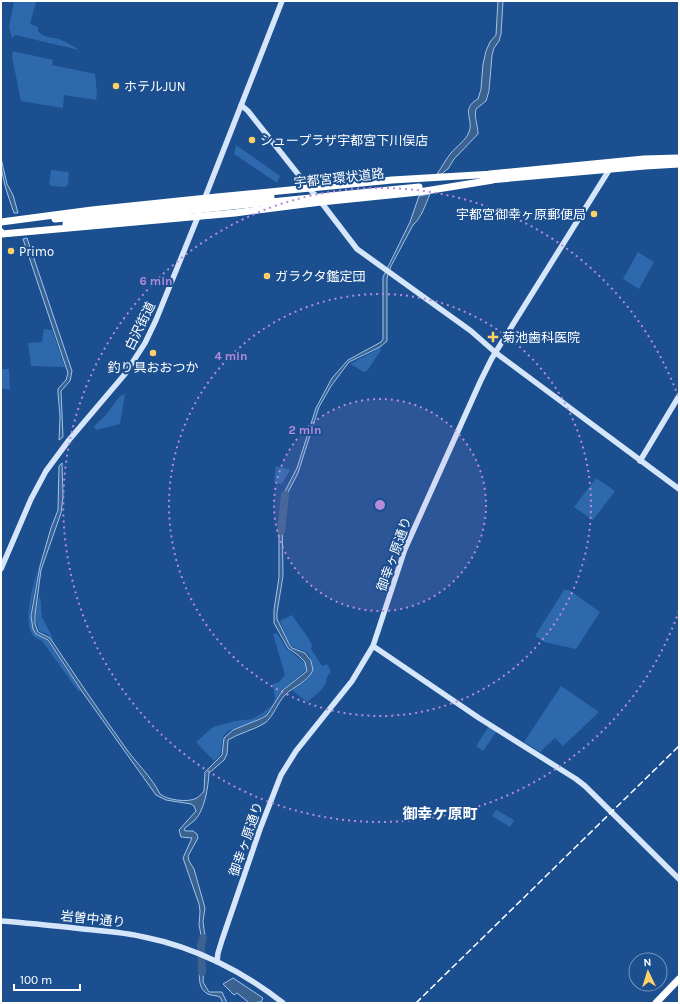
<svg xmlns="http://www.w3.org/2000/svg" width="680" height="1004" font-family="Karla,'Noto Sans JP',sans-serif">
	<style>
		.green { fill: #2e69ad }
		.water { fill: #3c6290; stroke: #9cc4f0 }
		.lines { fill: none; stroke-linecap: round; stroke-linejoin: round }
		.river { stroke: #3c6290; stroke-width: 8 }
		.secondary { stroke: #d6e6fa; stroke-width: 5.5 }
		.highway { stroke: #fff; stroke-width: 7 }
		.rail { stroke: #fff; stroke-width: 1.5; stroke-dasharray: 7 3; stroke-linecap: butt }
		.highway-bridge { stroke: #fff; stroke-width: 7 }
		.ring { fill: none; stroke: #b68bdc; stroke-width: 2; stroke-dasharray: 2 4 }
		.poi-dot { fill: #ffd166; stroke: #1b4f8f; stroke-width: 1.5 }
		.labels { text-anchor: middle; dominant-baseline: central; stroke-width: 4; stroke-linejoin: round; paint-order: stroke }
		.poi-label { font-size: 13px; fill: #fff; stroke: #1b4f8f; text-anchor: start }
		.street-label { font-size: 13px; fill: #fff; stroke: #1b4f8f }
		.quarter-label { font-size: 15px; font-weight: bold; fill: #fff; stroke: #1b4f8f }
		.centre { fill: #b68bdc; stroke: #1b4f8f; stroke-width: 2 }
		.ring-label { font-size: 12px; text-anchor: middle; font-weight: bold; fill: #b68bdc; stroke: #1b4f8f; stroke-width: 4; stroke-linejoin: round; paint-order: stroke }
	</style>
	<rect width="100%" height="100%" fill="#1b4f8f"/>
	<path class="green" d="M14,1L36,2L30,24L38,27V31C43,38 52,37 59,39C65,42 73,45 79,50L15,35L12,38L9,27Z
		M13,51L53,60L52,65L95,74L97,94L96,100L64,95L63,108L21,101L12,57Z
		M236,145L280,176L277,183L234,154Z
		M51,170L69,172L68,185L65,187L52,186L49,184Z
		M638,252L654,262L639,289L623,279Z
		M44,329L52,330L65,367L31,366L28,343L42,342Z
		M380,348L381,350L367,371L364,372L350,364Z
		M1,369H9L10,390L1,388Z
		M125,394L120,424L96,430L94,426L104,417L120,396Z
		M276,466L290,470L282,484L274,482Z
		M596,478L615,491L593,520L574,507Z
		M38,567L30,614L33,629L38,636L47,640L80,690L79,692L42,641C39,639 34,638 32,634C23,620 34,582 38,567Z
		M564,590H569L600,612L576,649L544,642L535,636Z
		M40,595L42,617L54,640L47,634L39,631C34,619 36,606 40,595Z
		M292,615C299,626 307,634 312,645L311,649L322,666L327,664L331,672C324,679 328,680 324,686C320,693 313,697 307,702L292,690C302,683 317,677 312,663C311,659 309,654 306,652C302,649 296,650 292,646C286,639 283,629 280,621Z
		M277,633L286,648L305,663L306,670L283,689L266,714L250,723L228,731L223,737L220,755L214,761L196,742L213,727L235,721L252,719L263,713L272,705L275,698L273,684L279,682L285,675L273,634Z
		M561,686L599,712L563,746L555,738L540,752L524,742Z
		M489,726L497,731L483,751L476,746Z
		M496,810H497L514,820L510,827L492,816Z"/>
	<path class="water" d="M498,1H503L501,34L499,41L494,48L492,55L489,91L486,101L476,109C474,118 478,125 478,134L454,159L448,169L446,170L442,174H437C442,167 446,159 451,153C457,146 466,140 469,132C474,119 460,109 478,99L481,89L483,64L486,51L490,42L496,35Z
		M1,158L7,184L13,195L18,213H14C8,195 1,178 1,158Z
		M430,194C425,205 422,217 413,225L391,266L387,278V341L380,347L349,362L331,386L319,407L298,473L287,494L282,513L283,576L277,612V619L289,644L292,648L305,653L311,661L313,670C308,682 294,686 285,695C277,703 274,716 265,723C254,730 239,733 228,740L227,754L224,760L209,773C208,788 205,809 195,820C192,823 188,825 185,828L184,830L186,831H193L197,834L198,838L188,856L189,861L194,869L205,908L203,921L205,937L204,948L199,946L201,935L199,925L200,911L199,904L183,858L192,838L181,837L179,830L196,811L194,806L191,804L166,800L156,795L81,690L48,640L36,634L33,629L31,616L40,566L51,528L58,510L59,466L62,463L63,497L61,513L41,570L35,615V624L38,632L50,638C75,675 99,711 125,747C136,763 151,776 160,794C167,800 188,803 197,798C199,796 202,794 204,791L205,772L222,755L224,738L233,730L260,719L267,715L283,690L307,671L305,662L298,655L288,648L274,623V610L279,577V527L284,493L297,468L316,408L332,378L348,360L381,342L383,339V277L410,222L419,196Z
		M27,238L72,371L70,381L61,391L63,437L59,440L60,416L58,393V389L66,380L68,373L23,239Z
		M200,962L204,963L203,982L209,992H222L227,1003H223L220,997C216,995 212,996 208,994C196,988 200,972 200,962Z
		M233,978L263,998L261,1002L248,1003V1002L237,993L234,995L223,984Z"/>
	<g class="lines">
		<path class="river" d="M281,531L285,495
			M202,972L201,945L203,938"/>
		<path class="secondary" d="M241,105L248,111L309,188L321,202L357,249L471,331L496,353L679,489
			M204,200L282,1
			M640,461L679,396
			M1,569L31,499L46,471L69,440L125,374L145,343L156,320L199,214
			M373,646L479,718L576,779L585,786L679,879
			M1,921C28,923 56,926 83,929C103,931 124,932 144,937C194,947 243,971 283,1003
			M217,962L218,953L222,940L260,829L281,775L296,751L352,681L373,646L405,549L481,380L492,358L611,167"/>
		<path class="highway" d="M490,174L644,159L679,158
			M489,180L645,166L679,164
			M330,196L419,187
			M55,219L184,206
			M1,222L92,210L217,197L392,180L494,174
			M66,224L184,211
			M1,232L2,234L235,213L321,202L419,192L493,180
			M656,1003L679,979"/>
		<path class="rail" d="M416,1003L679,746"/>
		<path class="highway-bridge" d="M184,206L271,197
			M184,211L330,196"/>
	</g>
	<circle cx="380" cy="505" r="106" fill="#b68bdc" fill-opacity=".12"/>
	<g class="ring">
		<circle cx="380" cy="505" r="106"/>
		<circle cx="380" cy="505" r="211"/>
		<path d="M679 611A317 317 0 1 1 679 399"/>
	</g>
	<g class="poi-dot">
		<circle cx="116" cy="86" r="4"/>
		<circle cx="252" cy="140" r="4"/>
		<circle cx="594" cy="214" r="4"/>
		<circle cx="11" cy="251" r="4"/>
		<circle cx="267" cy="276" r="4"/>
		<path d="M491 331h4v4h4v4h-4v4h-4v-4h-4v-4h4z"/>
		<circle cx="153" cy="353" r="4"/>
	</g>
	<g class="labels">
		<g class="poi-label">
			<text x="124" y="86">ホテルJUN</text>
			<text x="260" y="140">シュープラザ宇都宮下川俣店</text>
			<text x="586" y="214" text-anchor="end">宇都宮御幸ヶ原郵便局</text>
			<text x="19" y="251">Primo</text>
			<text x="275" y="276">ガラクタ鑑定団</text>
			<text x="502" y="337">菊池歯科医院</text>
			<text x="153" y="367" text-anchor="middle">釣り具おおつか</text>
		</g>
		<g class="street-label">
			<text transform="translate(339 178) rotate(-6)">宇都宮環状道路</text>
			<text transform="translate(140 326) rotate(-64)">白沢街道</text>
			<text transform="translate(394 554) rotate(-70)">御幸ヶ原通り</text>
			<text transform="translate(246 839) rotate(-71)">御幸ヶ原通り</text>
			<text transform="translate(93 919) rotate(6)">岩曽中通り</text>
		</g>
		<g class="quarter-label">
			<text x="440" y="814">御幸ケ原町</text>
		</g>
	</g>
	<circle cx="380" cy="505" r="6" class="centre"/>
	<g class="ring-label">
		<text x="156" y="285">6 min</text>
		<text x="231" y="360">4 min</text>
		<text x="305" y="434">2 min</text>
	</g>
	<rect width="680" height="1004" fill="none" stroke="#ffffff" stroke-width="4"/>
	<g transform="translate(648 972) rotate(356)"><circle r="19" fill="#1b4f8f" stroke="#7695bc"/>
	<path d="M0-3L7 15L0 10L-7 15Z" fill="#ffd166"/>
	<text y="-6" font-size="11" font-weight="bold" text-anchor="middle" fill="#ffffff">N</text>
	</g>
	<path d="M14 984v6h66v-6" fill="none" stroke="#ffffff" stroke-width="2"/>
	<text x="20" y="984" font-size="12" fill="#ffffff" stroke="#1b4f8f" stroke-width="3" paint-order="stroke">100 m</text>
</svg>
